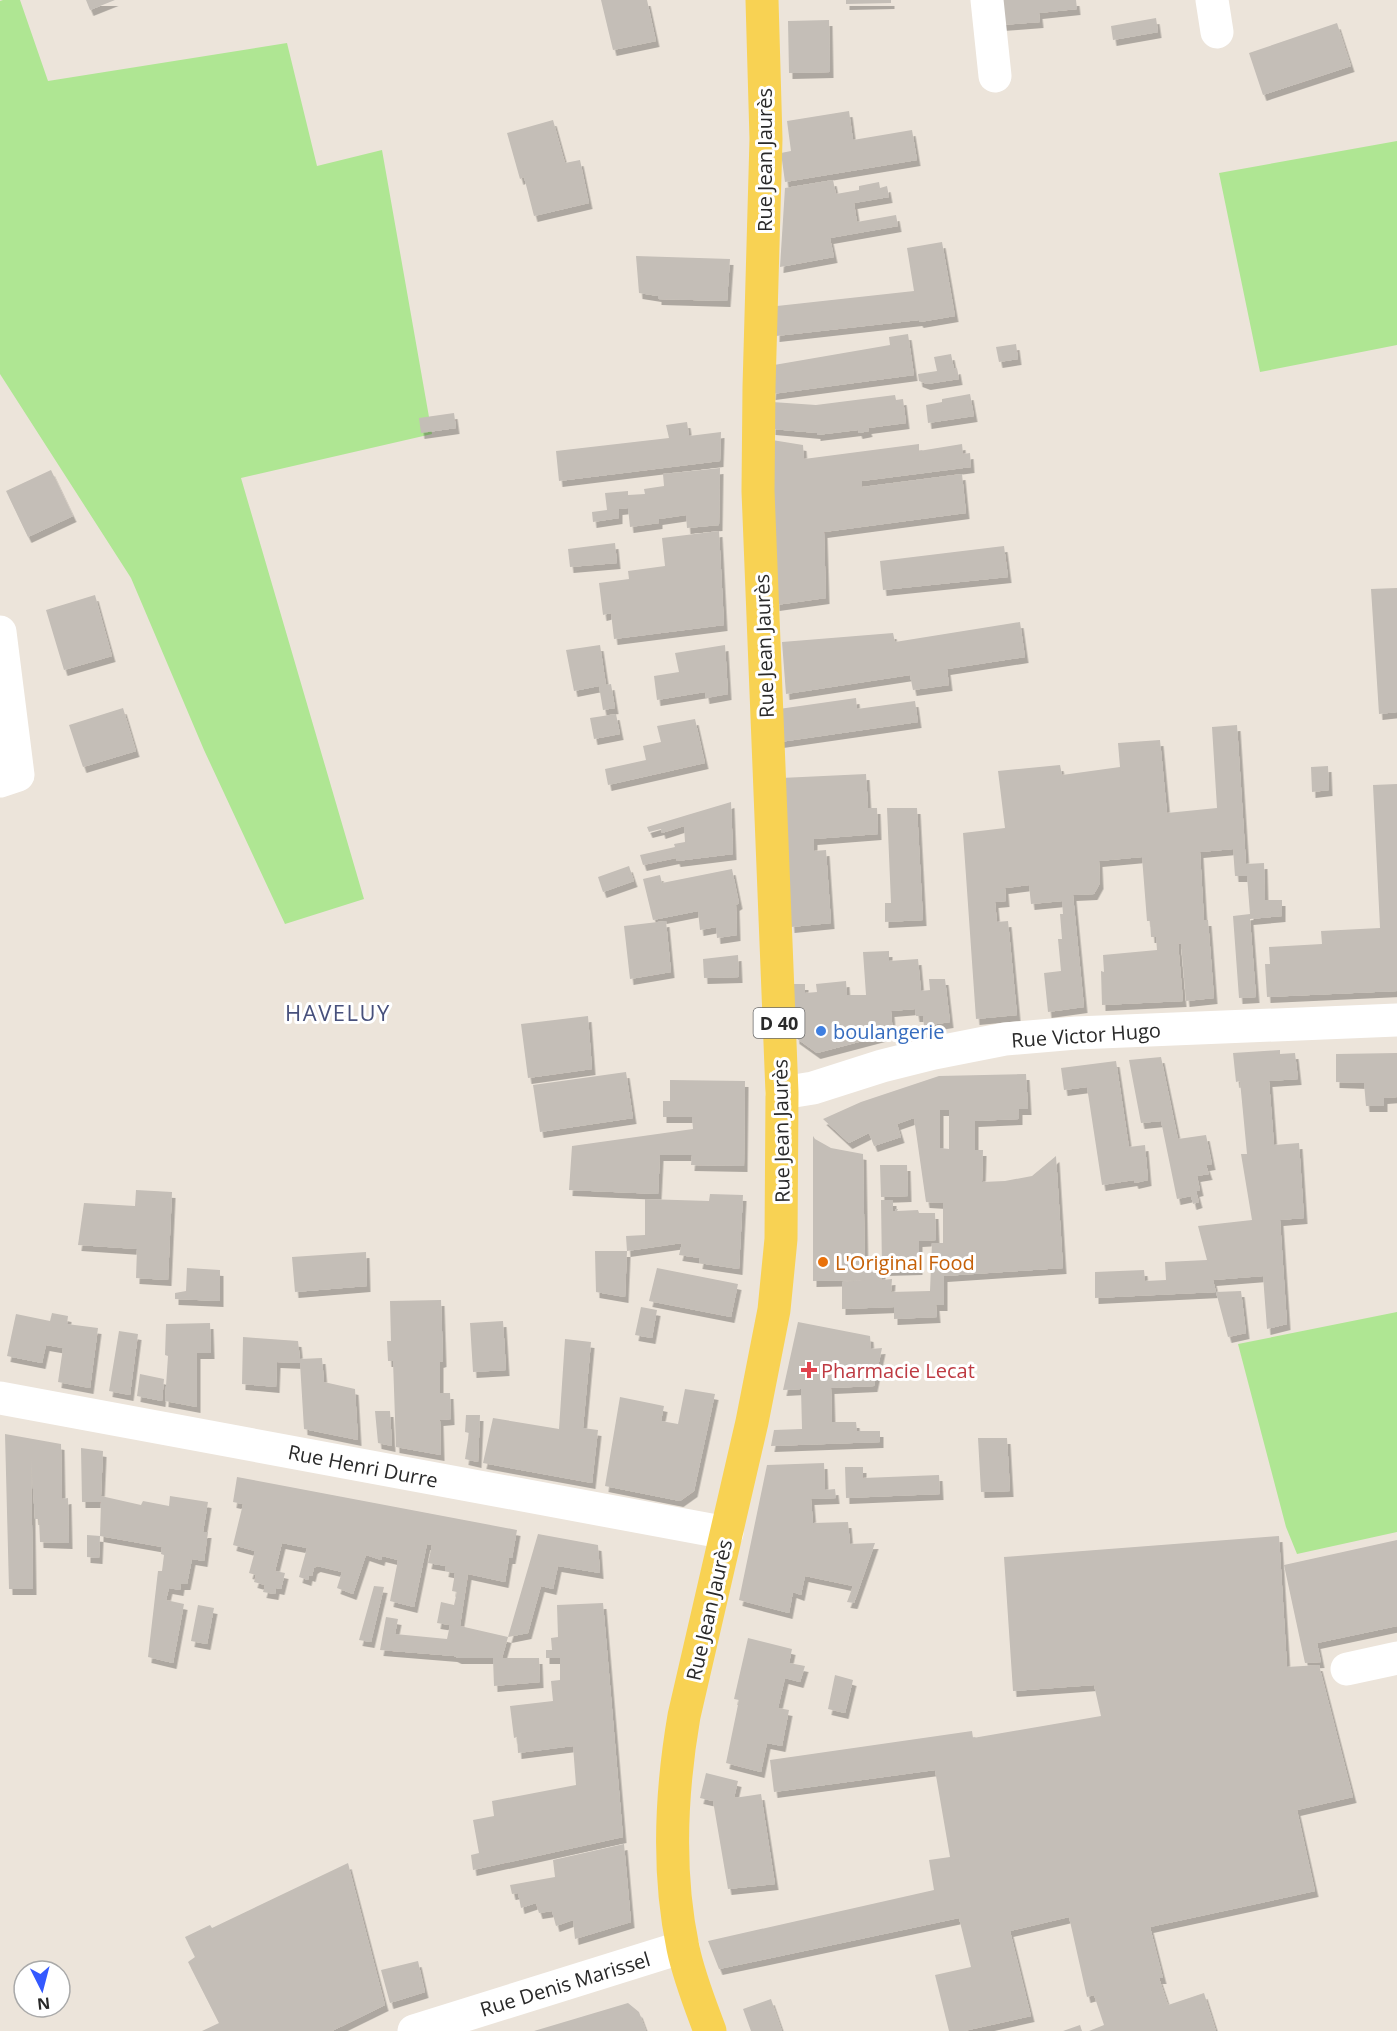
<svg xmlns="http://www.w3.org/2000/svg" width="1397" height="2031" font-family="'Open Sans',sans-serif">
	<style>
		.green { fill: #afe693 }
		.building { fill: #c4beb7; fill-rule: evenodd; filter: url(#shadow) }
		.lines { fill: none; stroke-linecap: round; stroke-linejoin: round }
		.minor { stroke: #fff; stroke-width: 33 }
		.major { stroke: #f8d253; stroke-width: 33 }
		.shop-dot { fill: #3f7fe0; stroke: #fff; stroke-width: 2 }
		.food-dot { fill: #e8710a; stroke: #fff; stroke-width: 2 }
		.health-dot { fill: #e0444e; stroke: #fff; stroke-width: 2 }
		.labels { text-anchor: middle; dominant-baseline: central; stroke-width: 6; stroke-linejoin: round; paint-order: stroke }
		.shield { fill: #fff; stroke: #696969; stroke-width: 1.5 }
		.shield-label { font-size: 18px; font-weight: bold; fill: #292929 }
		.street-label { font-size: 20px; fill: #292929; stroke: #fff }
		.shop-label { font-size: 20px; fill: #366cbe; stroke: #fff; text-anchor: start }
		.food-label { font-size: 20px; fill: #c56008; stroke: #fff; text-anchor: start }
		.health-label { font-size: 20px; fill: #be3a42; stroke: #fff; text-anchor: start }
		.quarter-label { font-size: 22px; letter-spacing: 1.5px; fill: #47507c; stroke: #fff }
	</style>
	<defs>
		<filter id="shadow"><feDropShadow dx="3.5" dy="6" stdDeviation="0" flood-color="#0004"/></filter>
	</defs>
	<rect width="100%" height="100%" fill="#ece4da"/>
	<path class="green" d="M3,0H20L48,81L287,43L317,166L382,150L432,434L241,478L364,899L285,924L204,750L131,578L0,374V1Z
		M1397,141V345L1260,372L1219,173Z
		M1397,1312V1532L1297,1554L1286,1527L1238,1344Z"/>
	<path class="building" d="M86,0H115L90,10Z
		M601,0H647L656,41L613,50Z
		M846,0H891V3L846,4Z
		M997,0H1076L1077,9L1039,13L1040,22L1000,25Z
		M1156,18L1158,32L1113,40L1111,26Z
		M829,20L830,72L789,73L788,21Z
		M1337,23L1351,66L1263,95L1249,53Z
		M849,111L853,140L912,130L917,160L785,182L781,153L791,151L787,121Z
		M553,120L565,163L580,160L589,203L534,216L524,177L520,179L507,133Z
		M833,180L836,194L859,190V186L879,182L880,188L887,186L889,197L854,203L857,222L896,215L898,226L830,238L834,257L780,267L785,188Z
		M942,242L955,316L920,322L919,320L776,336L777,306L914,291L907,248Z
		M636,256L730,259L727,301L658,299V296L639,293Z
		M908,334L914,375L772,394L774,365L890,345L889,337Z
		M1016,344L1018,359L999,362L996,347Z
		M951,354L954,369L957,368L959,379L927,384L919,381L918,374L937,371L934,357Z
		M970,394L974,416L928,423L926,405L942,402V399Z
		M895,395L896,400L903,399L906,423L868,428L869,431L859,433L858,430L817,435V433L772,429V402L816,405Z
		M454,413L456,428L421,433L419,418Z
		M687,422L689,436L721,432L720,461L559,481L556,451L669,438L666,425Z
		M772,440L803,445L804,459L919,444V451L962,444L963,454L970,453L971,467L862,481V487L962,474L966,513L824,532L826,598L776,605Z
		M720,468L719,525L687,528L686,515L659,519V523L630,527L628,508L619,509V518L593,522L592,512L607,510L605,493L628,491V495L645,494L644,489L664,486L663,474Z
		M51,470L73,516L28,537L6,491Z
		M719,531L724,625L614,639L611,613L603,615L599,583L629,579L628,571L665,566L662,538Z
		M615,543L617,563L570,567L568,549Z
		M1004,546L1008,577L883,590L880,561Z
		M1397,588V712L1379,714L1371,589Z
		M95,595L112,656L64,670L46,610Z
		M1020,622L1025,657L947,669L949,685L913,690L910,675L786,694L782,642L893,633L895,642Z
		M600,645L606,685L611,684L615,708L603,710L599,686L574,691L566,650Z
		M725,645L728,694L706,698L705,692L657,700L654,676L679,672L675,653Z
		M856,698L857,709L915,701L918,722L780,742L779,709Z
		M123,708L136,751L83,767L69,725Z
		M616,714L620,734L594,739L590,718Z
		M695,719L705,763L608,785L605,769L646,760L643,746L661,742L657,726Z
		M1237,725L1246,864L1264,863L1265,900H1282V916L1250,919L1256,997L1239,998L1233,916L1250,914L1247,876H1235L1233,849L1200,852L1204,920H1208L1214,998L1186,1001L1181,944L1178,943L1183,1001L1102,1005L1101,971L1104,972L1103,955L1157,950L1156,937H1151L1150,921H1147L1142,857L1099,861L1100,883L1094,894L1073,895L1084,1007L1048,1012L1044,973L1061,971L1058,939H1062L1060,914H1063L1062,901L1031,904L1029,885L1005,888L1006,901L995,902L997,922L1008,921L1017,1015L976,1019L963,833L1005,828L998,771L1060,765L1062,775L1120,767L1118,743L1160,740L1167,813L1217,808L1212,727Z
		M1328,766L1329,790L1312,792L1311,767Z
		M866,774L868,808H877L878,834L814,839V851L826,850L831,923L791,927L781,778Z
		M1397,784V991L1267,997L1265,964H1270L1269,947L1322,944L1321,931L1380,928L1373,785Z
		M731,802L733,854L677,861L676,858L643,865L640,855L675,847L674,844L685,842L684,826L662,833L661,829L649,832L647,827Z
		M887,808H917L923,920L885,922V903H891Z
		M629,866L634,881L603,892L598,877Z
		M732,869L739,903L736,905L737,935L717,938L716,927L700,930L698,911L653,920L643,879L660,875L662,883Z
		M666,921L671,972L630,979L624,926Z
		M889,951V961L918,959L921,991L930,990L929,979H945L950,1022L924,1026L923,1016H916L915,1009L891,1011L893,1033L817,1053L796,1038L793,984H805V993L817,992L816,984L846,981L847,995H866L863,952Z
		M738,955L739,977L704,978L703,959Z
		M588,1016L592,1069L528,1078L521,1024Z
		M1280,1050V1054L1295,1053L1298,1079L1269,1081L1274,1145L1299,1143L1304,1218L1280,1220L1287,1324L1267,1329L1263,1276L1213,1280L1216,1292L1095,1298V1272L1144,1270L1145,1281L1166,1280L1165,1262L1207,1260L1198,1226L1252,1220L1241,1154H1247L1240,1081L1236,1082L1233,1053Z
		M1397,1053V1097L1384,1098V1106H1366L1364,1083L1336,1082V1054Z
		M1161,1057L1178,1139L1206,1135L1212,1164L1206,1165L1209,1174L1197,1176L1200,1190L1196,1191L1199,1202L1193,1204L1191,1196L1177,1199L1161,1121L1141,1123L1129,1060Z
		M1116,1061L1129,1147L1145,1145L1148,1180L1135,1183L1134,1180L1102,1185L1087,1087L1064,1090L1061,1068Z
		M626,1072L633,1118L540,1132L533,1085Z
		M1026,1074L1028,1109H1019V1119L975,1121V1150H983L982,1182L1005,1181L1032,1176L1056,1156L1063,1268L944,1276V1305H936L937,1317L894,1319V1307L842,1309V1282L865,1280L813,1281V1136L815,1139L831,1148L863,1154L865,1272L867,1270H882V1280L892,1279L891,1292L930,1291L932,1243H943V1203L926,1202L914,1118L897,1124L901,1137L874,1146L869,1133L849,1143L823,1119L861,1102L939,1076ZM940,1110H949V1149L940,1148Z
		M670,1080L745,1081L744,1166L691,1165L692,1155H660L658,1194L569,1190L572,1146L693,1129L692,1117H663V1101H670Z
		M880,1165H907L908,1196L881,1197Z
		M136,1190L172,1192L168,1280L136,1278L137,1249L78,1245L84,1203L135,1206Z
		M710,1194L743,1195L739,1269L699,1263L700,1258L679,1255L682,1243L627,1251L625,1297L596,1292L595,1251H627L626,1236L645,1235V1199L709,1201Z
		M881,1200H893V1211H895V1209H898L897,1211L918,1210L919,1213H935L936,1240L919,1241V1269L882,1270Z
		M366,1252L367,1286L295,1292L292,1257Z
		M187,1268L220,1270V1301L175,1299V1293L186,1291Z
		M657,1268L738,1284L731,1317L649,1301Z
		M1241,1291L1246,1333L1228,1337L1216,1292Z
		M441,1300L443,1361L440,1362V1393H450L451,1419L440,1420L441,1455L396,1447L393,1361H388L387,1341H391L390,1301Z
		M641,1307L657,1310L652,1338L635,1335Z
		M52,1313L68,1316L67,1324L98,1328L90,1388L58,1382L63,1348L46,1345L42,1363L7,1356L16,1314L50,1321Z
		M503,1321L506,1370L473,1372L470,1323Z
		M798,1322L870,1336L871,1349L882,1348L874,1386L831,1388L832,1422H856L857,1431H880V1442L771,1446L774,1430L802,1429L801,1389L783,1390Z
		M210,1323L211,1353H197V1407L165,1401L168,1356L165,1355L166,1324Z
		M119,1331L138,1334L130,1395L109,1391Z
		M243,1337L298,1341L300,1359L322,1358L324,1382L355,1389L358,1440L304,1429L300,1363L277,1362L276,1387L242,1384Z
		M565,1339L591,1342L583,1428L598,1430L592,1483L483,1463L493,1418L559,1429Z
		M140,1374L164,1379L162,1401L137,1396Z
		M685,1389L715,1394L694,1491L680,1501L605,1486L620,1397L664,1406L661,1421L678,1424Z
		M375,1411H390L392,1446L378,1443Z
		M466,1415H480L478,1462L465,1459L469,1433L465,1432Z
		M5,1434L61,1444L62,1499L68,1498L69,1543L40,1542L39,1519H35L31,1459L33,1589H9Z
		M978,1438H1007L1010,1491L981,1492Z
		M81,1448L103,1451L101,1496L141,1505L143,1501L169,1506L170,1496L208,1502L203,1532H208L204,1561L192,1559L187,1584H181L180,1590L169,1588L166,1600L184,1604L173,1663L148,1657L158,1571H162L164,1555L161,1554L162,1547L100,1536L101,1502H82Z
		M824,1463L825,1490L835,1489L836,1498L811,1499L813,1523L848,1522L850,1544L875,1543L854,1603L847,1602L853,1586L805,1576L801,1595L793,1592L789,1613L739,1600L767,1465Z
		M845,1467H863V1478L939,1475L940,1494L846,1498Z
		M237,1477L517,1530L512,1558H509L505,1582L468,1574L460,1626L508,1637L538,1534L598,1545L600,1573L558,1566L553,1589L541,1586L528,1633L508,1637L502,1658H539L540,1682L494,1686L493,1658H458L454,1656L380,1650L386,1617L398,1619L395,1634L447,1639L450,1625L437,1623L441,1602L454,1605L457,1592L452,1591L455,1573L445,1571L446,1566L428,1563L432,1545L427,1544L414,1607L390,1601L398,1560L382,1556L381,1560L366,1555L353,1594L337,1588L342,1572L317,1566L314,1568L312,1576L309,1575L308,1580L299,1577L307,1548L282,1543L275,1571L285,1573L281,1589L276,1588L275,1594L263,1592L265,1585L254,1582L256,1575L249,1573L255,1551L233,1545L243,1504L233,1502Z
		M87,1535L100,1536L99,1558L87,1557Z
		M1279,1536L1287,1667L1319,1665L1353,1797L1297,1810L1315,1891L1150,1927L1163,1978H1159L1168,2005L1204,1993L1216,2031H1089L1104,2025L1094,1995L1087,1997L1069,1917L1010,1931L1031,2016L964,2031H949L935,1975L971,1967L959,1918L719,1969L708,1941L934,1890L929,1860L950,1857L935,1770L774,1792L770,1760L972,1731L973,1738L1101,1716L1094,1685L1013,1691L1004,1557Z
		M1397,1540V1626L1317,1643L1321,1662L1305,1663L1284,1565Z
		M374,1586L384,1587L371,1642L359,1640Z
		M603,1603L623,1837L473,1870L471,1855L479,1853L473,1820L494,1816L492,1801L576,1785L573,1746L518,1753L517,1737L514,1738L510,1706L553,1701L551,1681L560,1680V1658H546V1650H552L551,1638L558,1637L557,1605Z
		M198,1605L214,1608L207,1644L191,1641Z
		M748,1638L792,1649L789,1663L805,1666L800,1682L785,1678L778,1708L789,1710L782,1746L767,1743L761,1772L726,1763L739,1700L734,1699Z
		M835,1675L853,1680L845,1713L828,1709Z
		M706,1773L738,1781L734,1798L761,1794L775,1884L728,1889L713,1801L700,1798Z
		M624,1844L631,1922L575,1939L573,1920L556,1926L552,1911L539,1913L536,1903L521,1908L518,1893L512,1894L510,1885L555,1877L553,1860Z
		M348,1863L385,2005L332,2031H202L219,2023L188,1962L195,1957L185,1937L210,1925L212,1928Z
		M418,1961L425,1992L390,2003L381,1970Z
		M771,1999L782,2031H751L743,2009Z
		M628,2003L639,2012L646,2031H534Z
		M1080,2025L1082,2031H1063Z"/>
	<g class="lines">
		<path class="minor" d="M987,0L995,76
			M1212,0L1217,32
			M0,632L18,775L0,781
			M782,1093L813,1088L882,1066L934,1053L1005,1039L1076,1033L1397,1020
			M0,1398L727,1533
			M1347,1669L1397,1658
			M414,2031L683,1947"/>
		<path class="major" d="M710,2031C700,2004 689,1977 683,1948C667,1872 671,1792 684,1716L752,1422L774,1310L781,1239L782,1093L758,491L759,387L766,139L762,0"/>
	</g>
	<circle class="shop-dot" cx="821" cy="1031" r="6"/>
	<circle class="food-dot" cx="823" cy="1262" r="6"/>
	<path class="health-dot" d="M806 1361h6v6h6v6h-6v6h-6v-6h-6v-6h6z"/>
	<g class="labels">
		<rect class="shield" x="753.5" y="1008" width="51" height="30" rx="4.5"/>
		<g class="shield-label">
			<text x="779" y="1023">D 40</text>
		</g>
		<g class="street-label">
			<text transform="translate(764 160) rotate(-90)">Rue Jean Jaurès</text>
			<text transform="translate(764 646) rotate(-92)">Rue Jean Jaurès</text>
			<text transform="translate(1086 1035) rotate(-4)">Rue Victor Hugo</text>
			<text transform="translate(781 1131) rotate(-91)">Rue Jean Jaurès</text>
			<text transform="translate(363 1466) rotate(11)">Rue Henri Durre</text>
			<text transform="translate(709 1610) rotate(-77)">Rue Jean Jaurès</text>
			<text transform="translate(565 1984) rotate(-17)">Rue Denis Marissel</text>
		</g>
		<g class="shop-label">
			<text x="833" y="1031">boulangerie</text>
		</g>
		<g class="food-label">
			<text x="835" y="1262">L'Original Food</text>
		</g>
		<g class="health-label">
			<text x="821" y="1370">Pharmacie Lecat</text>
		</g>
		<g class="quarter-label">
			<text x="338" y="1012">HAVELUY</text>
		</g>
	</g>
	<g transform="translate(42 1989) rotate(174)"><circle r="28" fill="#ffffff" stroke="#a9a9a9" stroke-width="1.5"/>
	<path d="M0-4.5L10 22L0 15L-10 22Z" fill="#3459ff"/>
	<text y="-9" font-size="16" font-weight="bold" text-anchor="middle" fill="#292929">N</text>
	</g>
</svg>
